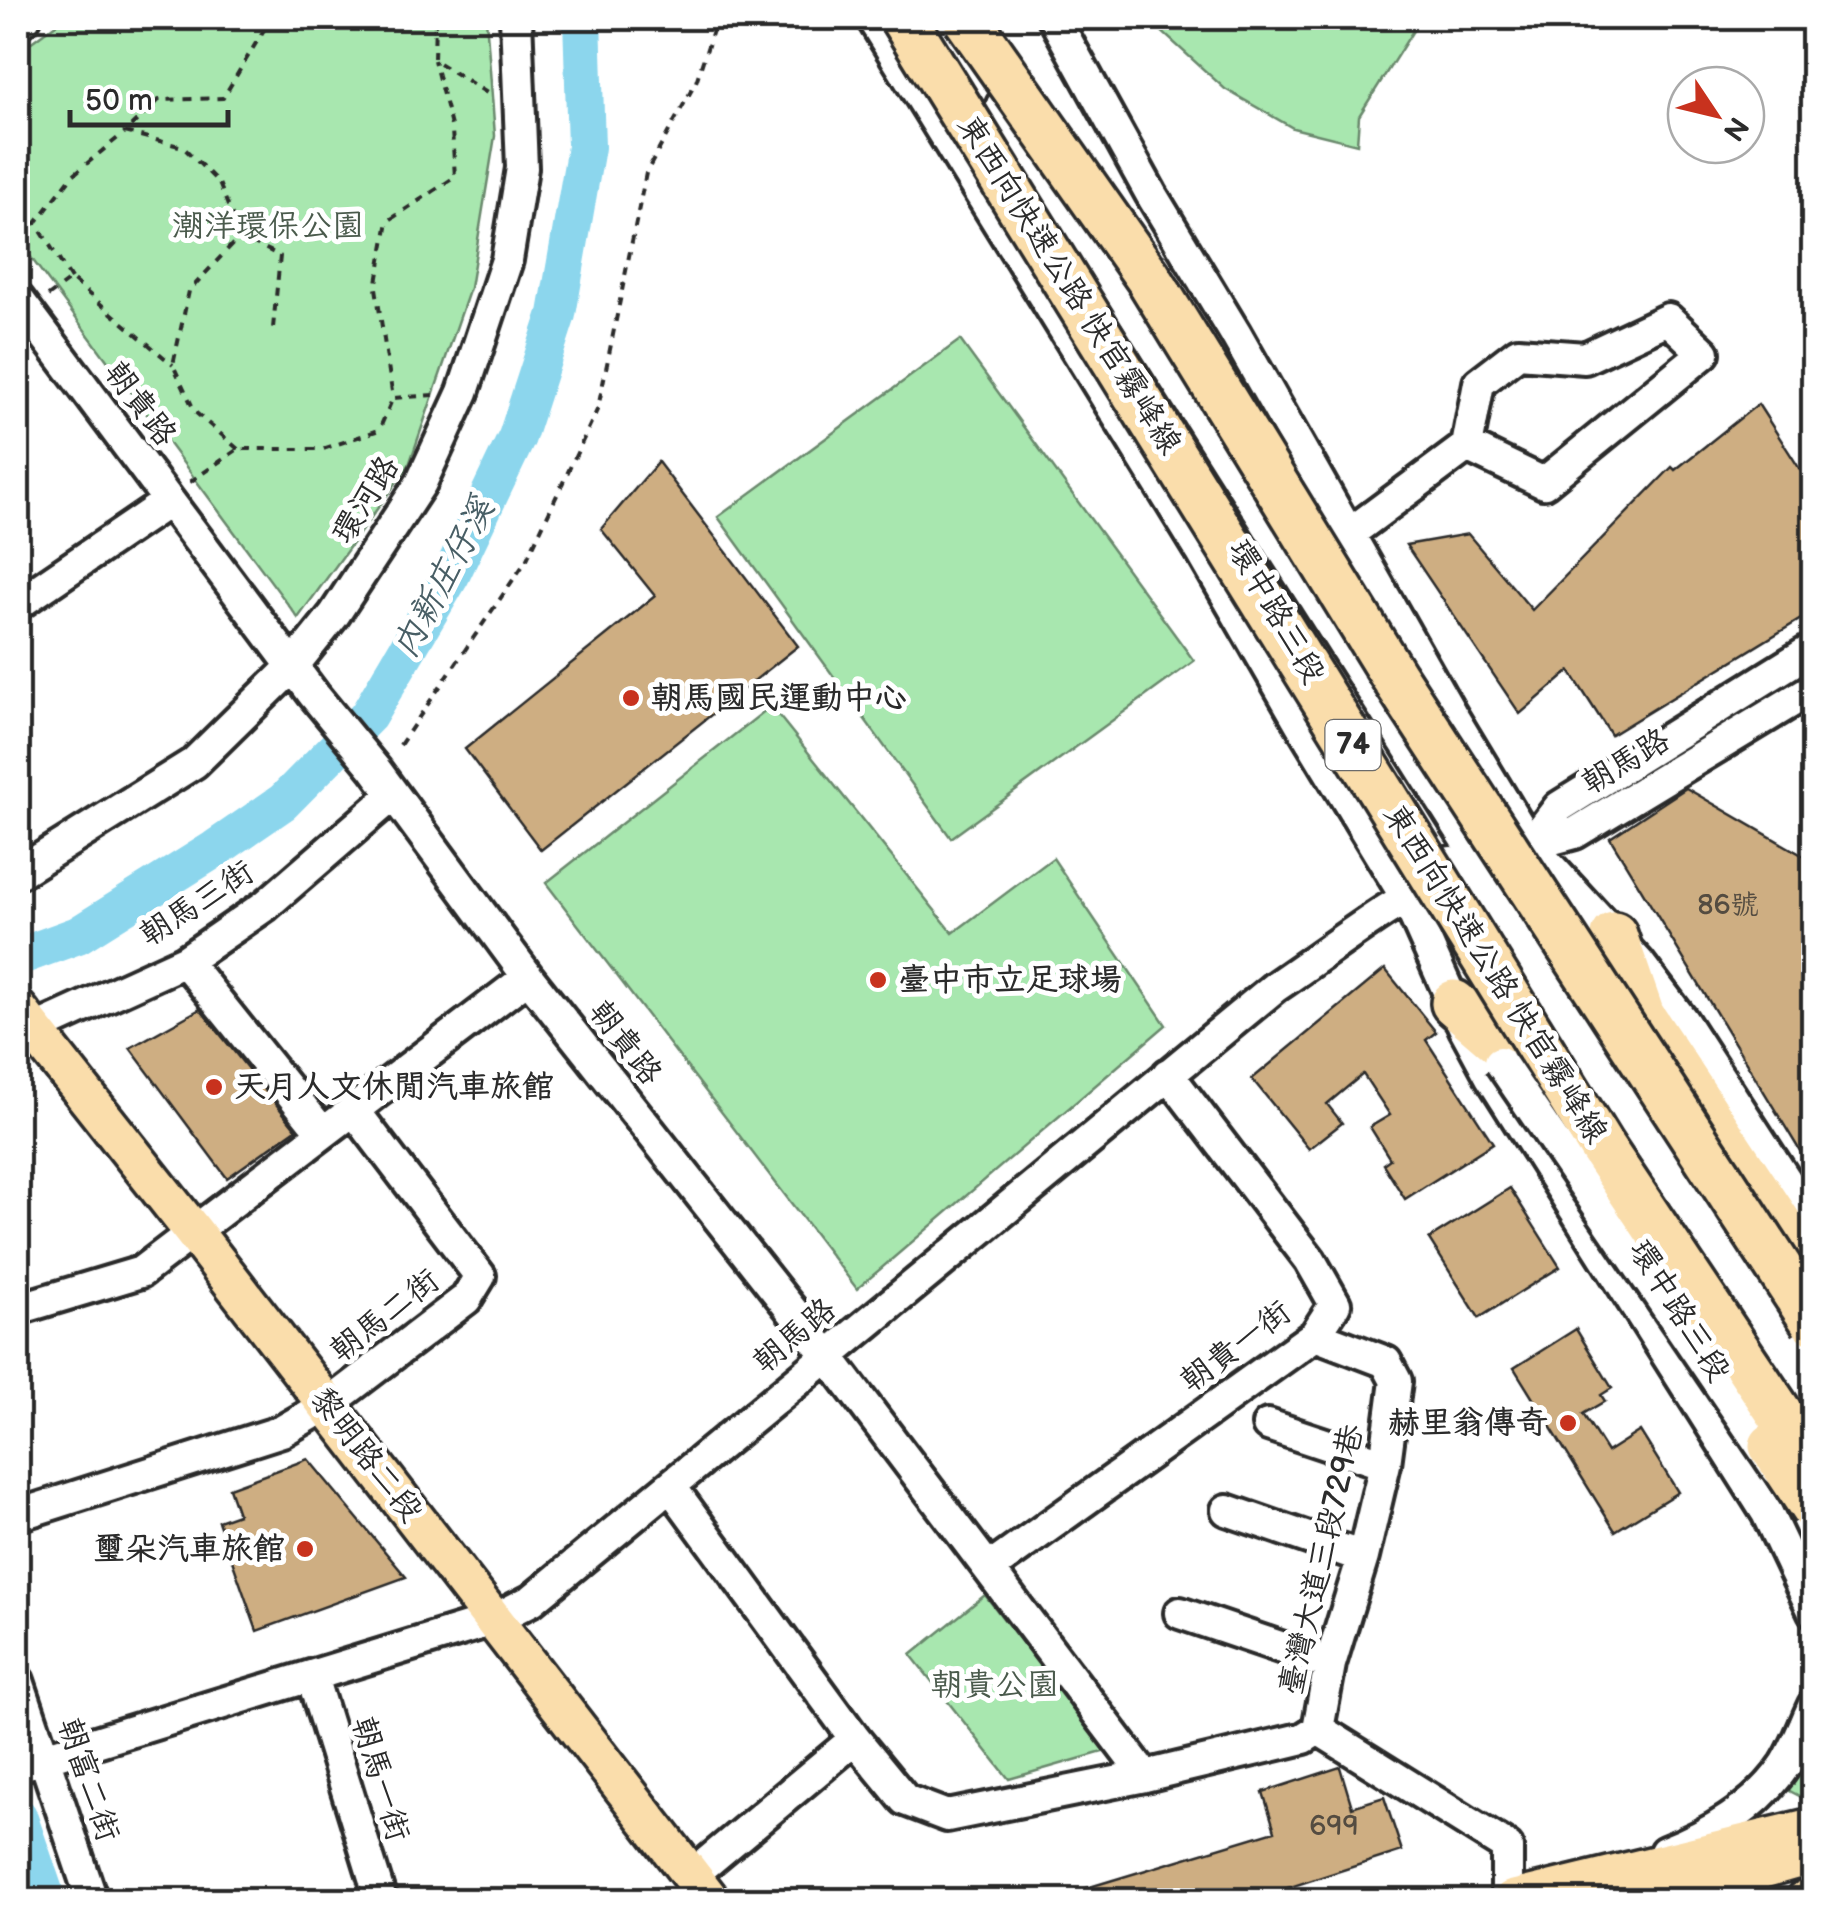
<svg xmlns="http://www.w3.org/2000/svg" width="1831" height="1918" font-family="'Balsamiq Sans','LXGW WenKai TC',sans-serif">
	<style>
		.green { fill: #a8e7af; stroke: #6a896d; stroke-width: 2.5 }
		.lines { fill: none; stroke-linecap: round; stroke-linejoin: round }
		.river { stroke: #8cd6ed; stroke-width: 38 }
		.building { fill: #ceae82; stroke: #2b2b2b; stroke-width: 2.5 }
		.minor-casing { stroke: #2b2b2b; stroke-width: 38 }
		.major-casing { stroke: #2b2b2b; stroke-width: 45 }
		.highway-casing { stroke: #2b2b2b; stroke-width: 52 }
		.path { stroke: #2b2b2b; stroke-width: 4; stroke-dasharray: 8 8; stroke-linecap: butt }
		.minor { stroke: #fff; stroke-width: 30 }
		.major { stroke: #faddab; stroke-width: 38 }
		.highway { stroke: #faddab; stroke-width: 45 }
		.minor-bridge-casing { stroke: #2b2b2b; stroke-width: 38; stroke-linecap: butt }
		.highway-bridge-casing { stroke: #2b2b2b; stroke-width: 52; stroke-linecap: butt }
		.minor-bridge { stroke: #fff; stroke-width: 30 }
		.highway-bridge { stroke: #faddab; stroke-width: 45 }
		.poi-dot { fill: #c8321e; stroke: #fff; stroke-width: 4 }
		.labels { text-anchor: middle; dominant-baseline: central; stroke-width: 10; stroke-linejoin: round; paint-order: stroke }
		.number-label { font-size: 28px; fill: #544c41 }
		.shield { fill: #fff; stroke: #6b6b6b; stroke-width: 2.5 }
		.shield-label { font-size: 30px; font-weight: bold; fill: #2b2b2b }
		.park-label { font-size: 32px; fill: #4a5a4c; stroke: #fff }
		.street-label { font-size: 32px; fill: #2b2b2b; stroke: #fff }
		.poi-label { font-size: 32px; font-weight: bold; fill: #2b2b2b; stroke: #fff; text-anchor: start }
		.water-label { font-size: 35px; font-style: italic; fill: #485e65; stroke: #fff }
	</style>
	<rect width="100%" height="100%" fill="#fff"/>
	<filter id="ink" filterUnits="userSpaceOnUse"><feTurbulence type="fractalNoise" baseFrequency=".01" numOctaves="2"/><feDisplacementMap in="SourceGraphic" scale="20" xChannelSelector="R" yChannelSelector="G"/><feConvolveMatrix kernelMatrix="1 2 1 2 8 2 1 2 1" color-interpolation-filters="sRGB"/></filter>
	<g filter="url(#ink)">
		<path class="green" d="M64,18H486L495,136L470,288L409,465L298,618L18,240V52Z
			M1147,18H1421L1359,116L1357,144L1293,128L1225,89Z
			M960,340L1194,661L951,838L718,517Z
			M771,706L953,933L1053,858L1166,1025L857,1289L546,883Z
			M985,1595L1106,1751L1009,1779L911,1655Z
			M1813,1733V1803L1784,1788Z"/>
		<g class="lines">
			<path class="river" d="M18,957L78,935L215,849L283,802L368,716L451,575L517,437L557,314L586,147L582,18
				M18,1816L47,1900"/>
		</g>
		<path class="building" d="M1758,404L1814,491V611L1611,735L1570,671L1520,714L1406,545L1468,534L1532,610L1672,467L1675,470Z
			M658,462L798,646L541,850L465,749L655,596L601,529Z
			M1686,788L1814,862V1174L1610,838Z
			M1385,969L1436,1032L1426,1040L1493,1143L1405,1199L1383,1164L1390,1159L1370,1127L1390,1115L1363,1074L1327,1104L1342,1123L1309,1149L1252,1079Z
			M200,1009L296,1129L227,1178L130,1048Z
			M1510,1188L1560,1267L1479,1318L1429,1239Z
			M1576,1329L1612,1388L1601,1395L1605,1401L1583,1414L1607,1452L1640,1431L1678,1492L1615,1531L1514,1368Z
			M308,1459L406,1577L257,1631L218,1521L238,1514L229,1488Z
			M1340,1767L1352,1807L1384,1797L1402,1851L1284,1889L1285,1893L1262,1900H1060V1896L1275,1831L1263,1792Z"/>
		<g class="lines">
			<defs>
				<path id="minor" d="M872,18L1201,551L1302,726L1407,899L1465,1029L1491,1077L1767,1513L1814,1612
					M1054,18L1151,194L1235,333L1451,714L1530,845L1639,963L1682,1020L1814,1224
					M18,23L25,18
					M1002,105L1482,864L1814,1370
					M18,299L314,695L375,769L528,977L827,1355L1145,1776
					M1349,534L1467,446L1479,383L1518,353L1585,358L1668,319L1704,353L1544,483L1467,446
					M18,604L169,501
					M1530,845L1559,807L1814,648
					M1451,862L1814,1416
					M18,873L194,763L293,666L334,615L421,483L463,392L507,260L522,168L516,18
					M185,961L322,1132
					M18,1037L185,961L266,905L393,795
					M18,1309L141,1272L528,977
					M1315,1335L1386,1362L1396,1381L1385,1464L1363,1557L1330,1664L1318,1729
					M1268,1425L1385,1464
					M671,1487L855,1739L905,1800L947,1816L1145,1776L1304,1738L1318,1729
					M1227,1510L1363,1557
					M18,1515L282,1431L327,1405L466,1299L480,1276L353,1109
					M989,1569L1315,1335L1335,1304L1310,1260L1168,1074
					M1180,1613L1330,1664
					M312,1677L381,1900
					M18,1681L92,1900
					M1318,1729L1507,1847V1900
					M18,1766L493,1620L532,1600L1275,987C1332,949 1394,898 1457,872C1495,856 1535,843 1575,833L1814,688
					M1665,1852C1711,1834 1758,1806 1786,1764C1797,1746 1805,1724 1814,1705
					M691,1876L855,1739"/>
				<path id="major" d="M18,1010L192,1230L710,1900
					M1512,1900L1814,1827
					M1653,1900L1814,1854
					M1806,1900L1814,1898"/>
				<path id="highway" d="M1614,935L1642,1016L1814,1276
					M1454,1003L1519,1059"/>
			</defs>
			<use href="#minor" class="minor-casing"/>
			<use href="#major" class="major-casing"/>
			<use href="#highway" class="highway-casing"/>
			<path class="path" d="M421,18L435,30
				M435,18L434,60L492,96
				M240,236L219,183L183,147L125,132L159,100L223,98L271,18
				M71,279L36,223L73,175L125,132
				M48,296L71,279L173,365
				M434,395L393,398L376,288L388,221L455,177L452,130L434,60
				M238,449L195,412L173,365L189,291L240,236L280,256L273,328
				M190,482L238,449H323L379,430L392,400
				M400,745L526,561L598,408L646,173L696,82L717,18"/>
			<use href="#minor" class="minor"/>
			<use href="#major" class="major"/>
			<use href="#highway" class="highway"/>
			<defs>
				<path id="minor-bridge" d="M1500,1062L1777,1469"/>
				<path id="highway-bridge" d="M903,18L1600,1145L1814,1465
					M966,18L1148,277L1394,677L1814,1322
					M1772,1446L1814,1509"/>
			</defs>
			<use href="#minor-bridge" class="minor-bridge-casing"/>
			<use href="#highway-bridge" class="highway-bridge-casing"/>
			<use href="#minor-bridge" class="minor-bridge"/>
			<use href="#highway-bridge" class="highway-bridge"/>
		</g>
	</g>
	<g class="poi-dot">
		<circle cx="631" cy="698" r="10"/>
		<circle cx="878" cy="980" r="10"/>
		<circle cx="214" cy="1087" r="10"/>
		<circle cx="1568" cy="1423" r="10"/>
		<circle cx="305" cy="1549" r="10"/>
	</g>
	<g class="labels">
		<g class="number-label">
			<text x="1728" y="905">86號</text>
			<text x="1334" y="1826">699</text>
		</g>
		<rect class="shield" x="1325.5" y="720" width="55" height="50" rx="8"/>
		<g class="shield-label">
			<text x="1353" y="745">74</text>
		</g>
		<g class="park-label">
			<text x="268" y="226">潮洋環保公園</text>
			<text x="995" y="1685">朝貴公園</text>
		</g>
		<g class="street-label">
			<text transform="translate(1069 285) rotate(58)">東西向快速公路 快官霧峰線</text>
			<text transform="translate(140 404) rotate(53)">朝貴路</text>
			<text transform="translate(366 500) rotate(-58)">環河路</text>
			<text transform="translate(1276 612) rotate(60)">環中路三段</text>
			<text transform="translate(1626 762) rotate(-31)">朝馬路</text>
			<text transform="translate(197 904) rotate(-33)">朝馬三街</text>
			<text transform="translate(1495 974) rotate(58)">東西向快速公路 快官霧峰線</text>
			<text transform="translate(625 1043) rotate(52)">朝貴路</text>
			<text transform="translate(1679 1311) rotate(58)">環中路三段</text>
			<text transform="translate(385 1316) rotate(-38)">朝馬二街</text>
			<text transform="translate(795 1336) rotate(-40)">朝馬路</text>
			<text transform="translate(1236 1347) rotate(-37)">朝貴一街</text>
			<text transform="translate(366 1455) rotate(52)">黎明路二段</text>
			<text transform="translate(1322 1560) rotate(-77)">臺灣大道三段729巷</text>
			<text transform="translate(380 1779) rotate(73)">朝馬一街</text>
			<text transform="translate(88 1780) rotate(71)">朝富二街</text>
		</g>
		<g class="poi-label">
			<text x="651" y="698">朝馬國民運動中心</text>
			<text x="898" y="980">臺中市立足球場</text>
			<text x="234" y="1087">天月人文休閒汽車旅館</text>
			<text x="1548" y="1423" text-anchor="end">赫里翁傳奇</text>
			<text x="285" y="1549" text-anchor="end">璽朵汽車旅館</text>
		</g>
		<g class="water-label">
			<text transform="translate(444 578) rotate(-62)">內新庄仔溪</text>
		</g>
	</g>
	<rect width="1831" height="1918" fill="none" stroke="#fff" stroke-width="60"/>
	<rect x="30" y="30" width="1771" height="1858" fill="none" stroke="#2b2b2b" stroke-width="4" filter="url(#ink)"/>
	<g transform="translate(1716 115) rotate(125)"><circle r="48" fill="#ffffff" stroke="#aaaaaa" stroke-width="2.5"/>
	<path d="M0-8L18 38L0 25L-18 38Z" fill="#c8321e"/>
	<text y="-15" font-size="28" font-weight="bold" text-anchor="middle" fill="#2b2b2b">N</text>
	</g>
	<path d="M70 110v15h158v-15" fill="none" stroke="#2b2b2b" stroke-width="5"/>
	<text x="85" y="110" font-size="30" fill="#2b2b2b" stroke="#ffffff" stroke-width="8" paint-order="stroke">50 m</text>
</svg>
